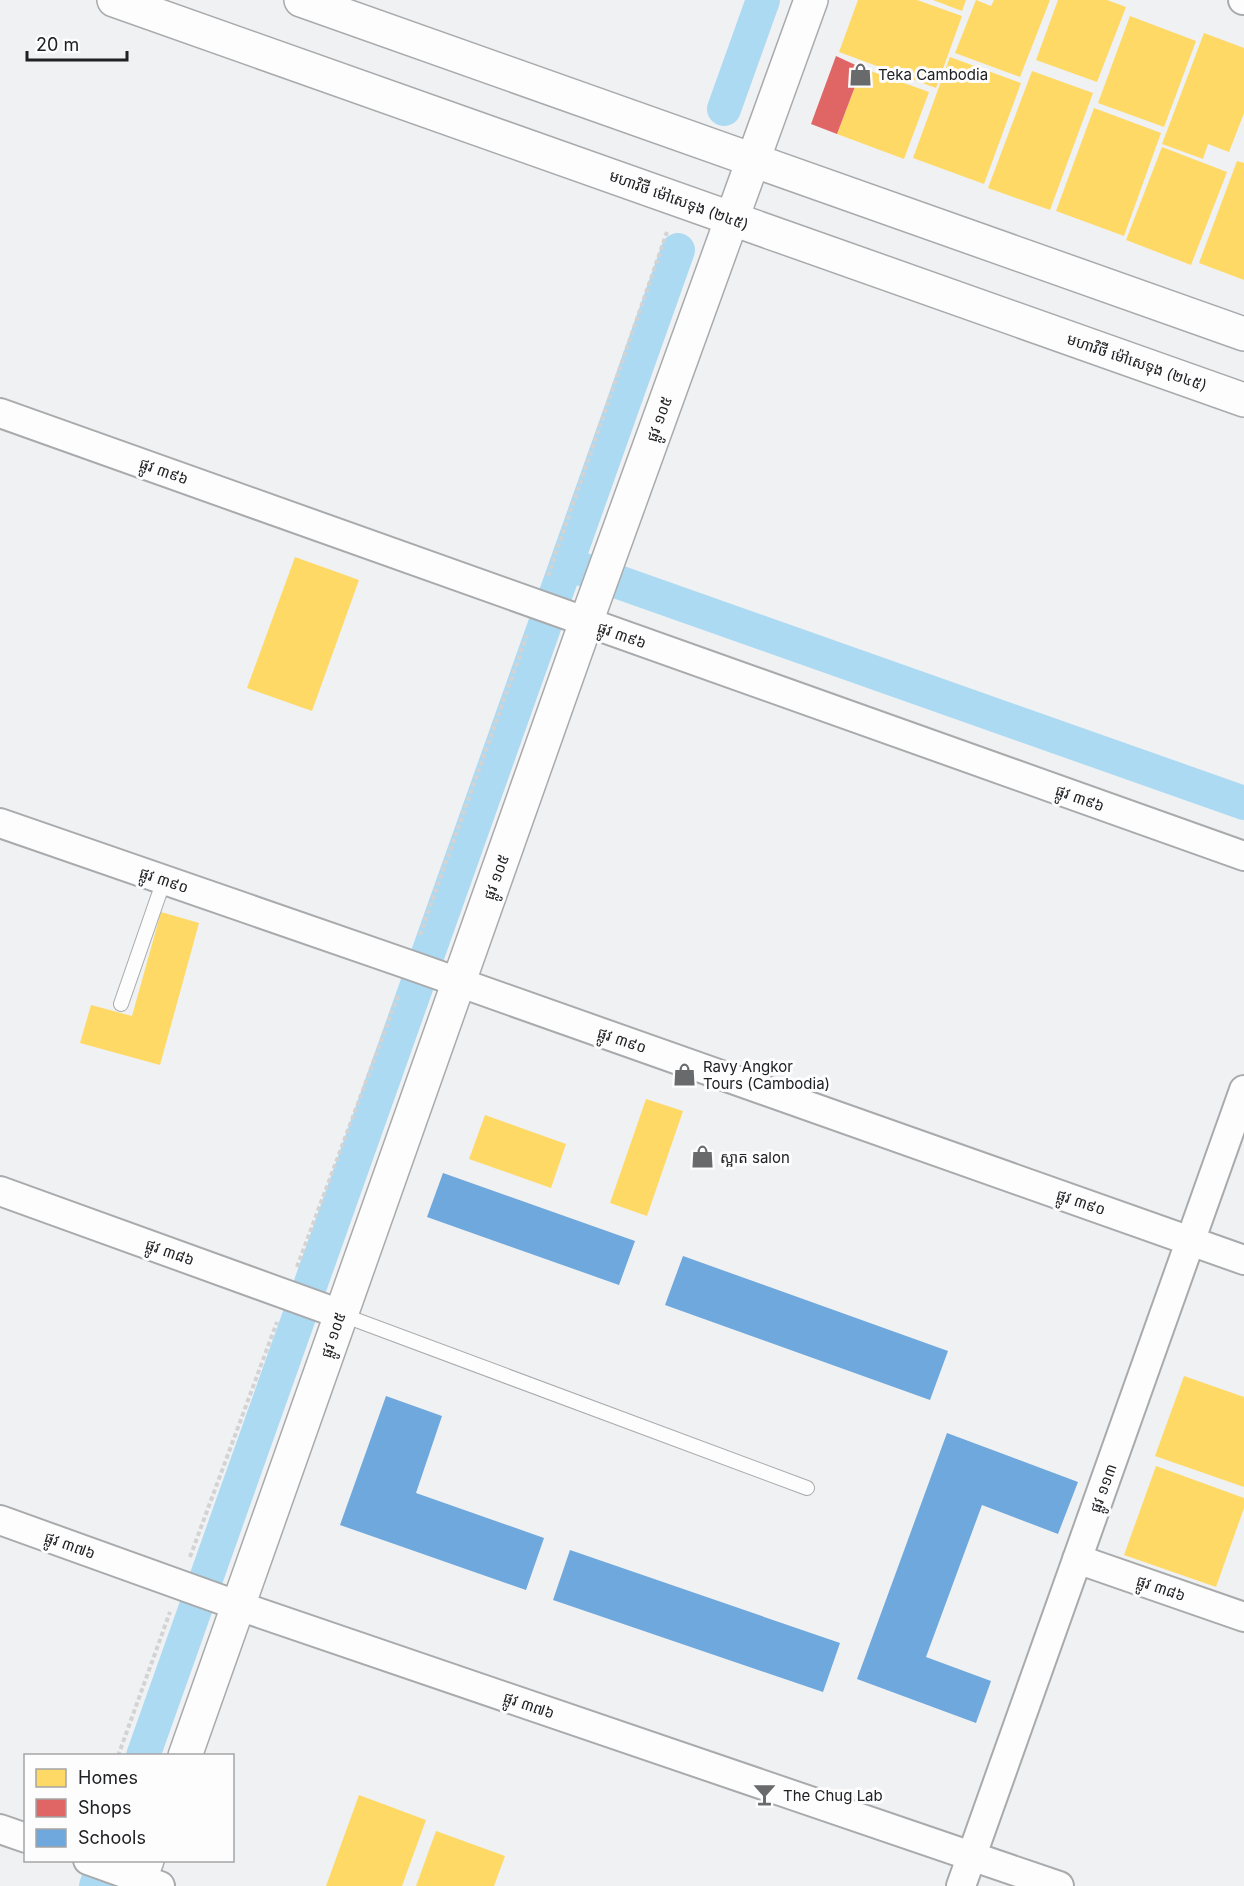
<svg xmlns="http://www.w3.org/2000/svg" width="1244" height="1886" font-family="Inter,'Noto Sans Khmer',sans-serif">
	<style>
		.homes { fill: #ffd966 }
		.shops { fill: #e06666 }
		.schools { fill: #6fa8dc }
		.lines { fill: none; stroke-linecap: round; stroke-linejoin: round }
		.canal { stroke: #acdaf3; stroke-width: 34 }
		.lane-casing { stroke: #a8aaac; stroke-width: 16 }
		.street-casing { stroke: #a8aaac; stroke-width: 32 }
		.secondary-casing { stroke: #a8aaac; stroke-width: 36 }
		.path { stroke: #d3d3d4; stroke-width: 4; stroke-dasharray: 4.5 3; stroke-linecap: butt }
		.lane { stroke: #fdfdfd; stroke-width: 14 }
		.street { stroke: #fdfdfd; stroke-width: 28 }
		.secondary { stroke: #fdfdfd; stroke-width: 33 }
		.labels { text-anchor: middle; dominant-baseline: central; stroke-width: 6; stroke-linejoin: round; paint-order: stroke }
		.poi-label { font-size: 15px; fill: #202123; stroke: #fdfdfe; text-anchor: start }
		.street-label { font-size: 15px; fill: #202123; stroke: #fdfdfe }
	</style>
	<rect width="100%" height="100%" fill="#eff1f3"/>
	<path class="homes" d="M858,0H917L962,16L936,88L839,52Z
		M933,0H966L962,11Z
		M976,0L991,6L994,0H1050L1020,77L955,53Z
		M1058,0H1107L1126,7L1097,82L1036,60Z
		M1130,16L1196,41L1164,127L1098,103Z
		M1204,33L1244,48V113L1229,152L1208,144L1203,159L1162,144Z
		M950,57L1021,83L984,184L913,158Z
		M862,68L929,92L904,159L837,134Z
		M1032,71L1093,93L1050,210L988,188Z
		M1094,108L1161,133L1124,236L1056,211Z
		M1162,147L1227,172L1191,265L1126,240Z
		M1237,161L1244,163V280L1199,263Z
		M295,557L359,580L312,711L247,688Z
		M161,912L199,923L160,1065L80,1043L91,1005L132,1016Z
		M646,1099L683,1111L647,1216L610,1203Z
		M485,1115L566,1144L551,1188L469,1159Z
		M1184,1376L1244,1397V1487L1155,1456Z
		M1156,1466L1244,1498V1508L1216,1587L1124,1555Z
		M359,1795L426,1820L402,1886H326Z
		M436,1831L505,1856L494,1886H416Z"/>
	<path class="shops" d="M836,56L862,68L837,134L811,124Z"/>
	<path class="schools" d="M443,1173L635,1241L619,1285L427,1217Z
		M683,1256L948,1351L930,1400L665,1305Z
		M386,1396L442,1416L416,1493L544,1538L526,1590L340,1525Z
		M947,1433L1078,1482L1058,1534L982,1505L926,1657L991,1681L976,1723L857,1679Z
		M570,1550L840,1643L823,1692L553,1600Z"/>
	<g class="lines">
		<path class="canal" d="M724,109L763,0
			M573,566L1244,803
			M143,1756L678,250
			M96,1886L105,1860"/>
		<defs>
			<path id="lane" d="M121,1004L164,880
				M340,1314L807,1488"/>
			<path id="street" d="M1243,0H1244
				M0,413L1244,856
				M0,823L410,965L1244,1260
				M0,1191L340,1314
				M0,1520L239,1606L1059,1886
				M1077,1559L1244,1617
				M0,1829L26,1838
				M88,1860L160,1886
				M961,1886L1244,1090"/>
			<path id="secondary" d="M114,0L1244,400
				M301,0L1244,334
				M185,1756L586,622L811,0
				M137,1886L147,1860"/>
		</defs>
		<use href="#lane" class="lane-casing"/>
		<use href="#street" class="street-casing"/>
		<use href="#secondary" class="secondary-casing"/>
		<path class="path" d="M548,576L667,232
			M420,935L527,635
			M297,1267L399,993
			M190,1557L277,1322
			M118,1756L170,1612"/>
		<use href="#lane" class="lane"/>
		<use href="#street" class="street"/>
		<use href="#secondary" class="secondary"/>
	</g>
	<defs>
		<symbol id="shop-bare" viewBox="-9 -9 18 18"><path d="M-5-2.5h2.3a2.7 3.5 0 0 1 5.4 0H5L5.5 6h-11ZM-1.5-2.5h3a1.5 2.3 0 0 0-3 0Z" fill="#686a6c" stroke="#fdfdfe" stroke-width="2.5" paint-order="stroke"/></symbol>
		<symbol id="bar-bare" viewBox="-9 -9 18 18"><path d="M-6-5H6L.8 .8V4.5H3.5V6h-7V4.5H-.8V.8Z" fill="#686a6c" stroke="#fdfdfe" stroke-width="2.5" paint-order="stroke"/></symbol>
	</defs>
	<g fill-rule="evenodd">
		<use href="#shop-bare" x="844" y="58" width="33" height="33"/>
		<use href="#shop-bare" x="668" y="1058" width="33" height="33"/>
		<use href="#shop-bare" x="686" y="1140" width="33" height="33"/>
		<use href="#bar-bare" x="748" y="1778" width="33" height="33"/>
	</g>
	<g class="labels">
		<g class="poi-label">
			<text x="878" y="74">Teka Cambodia</text>
			<text x="703" y="1066">Ravy Angkor<tspan x="703" dy="17">Tours (Cambodia)</tspan></text>
			<text x="720" y="1157">ស្អាត salon</text>
			<text x="783" y="1795">The Chug Lab</text>
		</g>
		<g class="street-label">
			<text transform="translate(679 200) rotate(20)">មហាវិថី ម៉ៅសេទុង (២៤៥)</text>
			<text transform="translate(1137 362) rotate(19)">មហាវិថី ម៉ៅសេទុង (២៤៥)</text>
			<text transform="translate(659 419) rotate(-70)">ផ្លូវ ១០៥</text>
			<text transform="translate(164 471) rotate(20)">ផ្លូវ ៣៩៦</text>
			<text transform="translate(622 635) rotate(20)">ផ្លូវ ៣៩៦</text>
			<text transform="translate(1080 798) rotate(20)">ផ្លូវ ៣៩៦</text>
			<text transform="translate(496 877) rotate(-70)">ផ្លូវ ១០៥</text>
			<text transform="translate(164 880) rotate(19)">ផ្លូវ ៣៩០</text>
			<text transform="translate(622 1040) rotate(19)">ផ្លូវ ៣៩០</text>
			<text transform="translate(1081 1202) rotate(19)">ផ្លូវ ៣៩០</text>
			<text transform="translate(170 1252) rotate(20)">ផ្លូវ ៣៨៦</text>
			<text transform="translate(333 1335) rotate(-71)">ផ្លូវ ១០៥</text>
			<text transform="translate(1103 1488) rotate(-70)">ផ្លូវ ១១៣</text>
			<text transform="translate(70 1545) rotate(20)">ផ្លូវ ៣៧៦</text>
			<text transform="translate(1161 1588) rotate(19)">ផ្លូវ ៣៨៦</text>
			<text transform="translate(529 1705) rotate(19)">ផ្លូវ ៣៧៦</text>
		</g>
	</g>
	<rect x="24" y="1754" width="210" height="108" fill="#fdfdfe" stroke="#a5a5a6" stroke-width="1.5"/>
	<rect x="36" y="1769" width="30" height="18" fill="#ffd966" stroke="#a5a5a6" stroke-width="1.5"/>
	<text x="78" y="1784" font-size="18" fill="#202123">Homes</text>
	<rect x="36" y="1799" width="30" height="18" fill="#e06666" stroke="#a5a5a6" stroke-width="1.5"/>
	<text x="78" y="1814" font-size="18" fill="#202123">Shops</text>
	<rect x="36" y="1829" width="30" height="18" fill="#6fa8dc" stroke="#a5a5a6" stroke-width="1.5"/>
	<text x="78" y="1844" font-size="18" fill="#202123">Schools</text>
	<path d="M27 51v9h100v-9" fill="none" stroke="#202123" stroke-width="3"/>
	<text x="36" y="51" font-size="18" fill="#202123" stroke="#fdfdfe" stroke-width="4.5" paint-order="stroke">20 m</text>
</svg>
